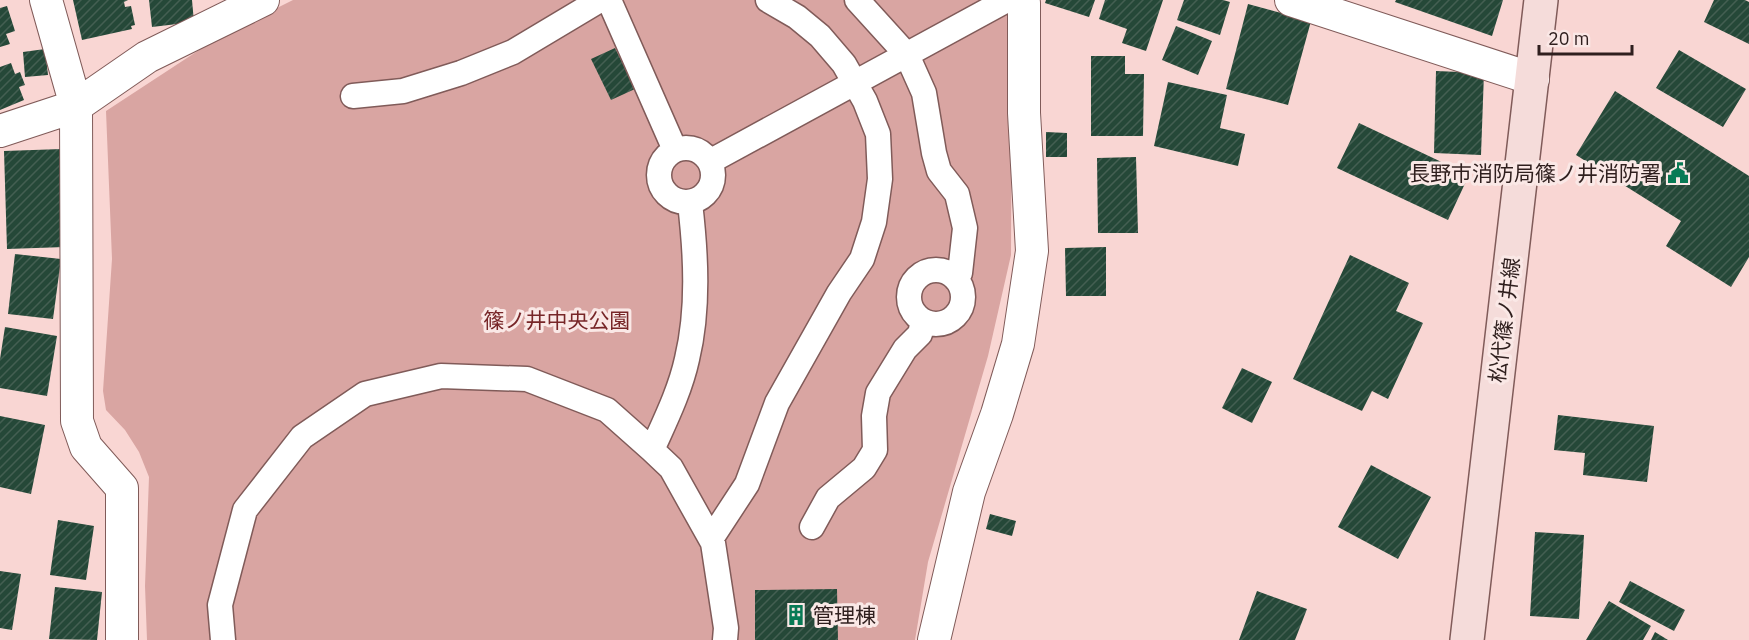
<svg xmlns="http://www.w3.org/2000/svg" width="1749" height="640" font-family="'IBM Plex Sans','Noto Sans JP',sans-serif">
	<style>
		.green { fill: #d9a5a2 }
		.building { fill: url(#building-hatch) }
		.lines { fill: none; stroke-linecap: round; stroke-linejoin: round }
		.pedestrian-casing { stroke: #805b59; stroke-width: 27 }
		.minor-casing { stroke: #805b59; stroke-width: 34 }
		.secondary-casing { stroke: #805b59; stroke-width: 36 }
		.pedestrian { stroke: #fff; stroke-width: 24 }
		.minor { stroke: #fff; stroke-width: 32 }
		.secondary { stroke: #f5dcda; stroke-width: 33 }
		.labels { text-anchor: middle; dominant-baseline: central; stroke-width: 6; stroke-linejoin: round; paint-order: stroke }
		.poi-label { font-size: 21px; fill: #2f1f1e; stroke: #fae8e6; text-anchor: end }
		.park-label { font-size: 21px; fill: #772628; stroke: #fae8e6 }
		.street-label { font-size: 21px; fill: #2f1f1e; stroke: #fae8e6 }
	</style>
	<defs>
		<pattern id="building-hatch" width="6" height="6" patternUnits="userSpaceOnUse" patternTransform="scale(1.5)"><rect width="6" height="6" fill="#254838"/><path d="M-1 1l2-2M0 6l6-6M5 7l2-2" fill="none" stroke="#445f52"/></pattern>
	</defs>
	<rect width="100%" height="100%" fill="#f9d6d3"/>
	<path class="green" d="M293,0H1006L1012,28L1011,255L988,356L928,562L915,640H147L145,586L149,477L139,452L125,430L106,410L103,391L112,259L106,111L219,37Z"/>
	<path class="building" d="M73,0H128L124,2L125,7L131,6L135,25L131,26L132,29L82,40Z
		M149,0H192L194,22L152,27Z
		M1046,0H1095L1089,17L1045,3Z
		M1105,0H1163L1146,51L1122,43L1127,29L1099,19Z
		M1184,0H1223L1230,2L1220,35L1177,20Z
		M1396,0H1503L1492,36L1395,2Z
		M1714,0H1745L1749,2V44L1704,22Z
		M1248,4L1311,21L1288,105L1226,89Z
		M7,6L15,31L6,34L10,44L0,47V8Z
		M1176,26L1212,41L1198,75L1162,60Z
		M615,48L621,60L624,59L632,75L629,77L635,89L611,100L591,59Z
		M45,49L48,75L25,77L23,52Z
		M1679,50L1746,89L1723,127L1656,88Z
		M1091,56H1125V74H1144L1143,136H1091Z
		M11,63L15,74L20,72L25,85L19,87L24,100L0,110V67Z
		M1436,71L1484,73L1481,155L1434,153Z
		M1168,82L1227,95L1220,128L1245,134L1238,166L1154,146Z
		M1615,91L1749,176V257L1731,287L1666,246L1681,221L1576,155Z
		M1359,123L1469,175L1448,220L1337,168Z
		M1046,132L1067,133V157H1046Z
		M62,149L65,247L7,249L4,151Z
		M1136,157L1138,233H1098L1097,158Z
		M1106,247V296H1066L1065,248Z
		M15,254L61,259L53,319L8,314Z
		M1350,255L1409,283L1396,311L1423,323L1388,399L1372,391L1362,411L1293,379Z
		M5,327L57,336L47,396L0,388V359Z
		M1242,368L1272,382L1252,423L1222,408Z
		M1558,415L1654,426L1647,482L1583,475L1585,453L1554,450Z
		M0,416L45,425L31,494L0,487Z
		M1371,465L1431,497L1398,559L1338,527Z
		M990,514L1016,521L1012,536L986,529Z
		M58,520L94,526L86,580L50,575Z
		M1535,532L1584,535L1579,619L1530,616Z
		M0,571L21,574L12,630L0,628Z
		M1630,581L1685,610L1674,631L1619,602Z
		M55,587L102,592L97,640L49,639Z
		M837,589L838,640H755V590Z
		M1257,591L1307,609L1295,640H1239Z
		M1609,601L1651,626L1643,640H1586Z
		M1655,632L1668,640H1651Z"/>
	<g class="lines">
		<defs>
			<path id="pedestrian" d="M609,0L675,150
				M857,0L907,55L924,93L934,153L939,171L957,194L965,228L960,273L956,279
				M353,96L403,91L461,73L513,52L600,0
				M659 175a27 27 0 1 1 54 0a27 27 0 1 1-54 0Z
				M711,161L1007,0
				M909 297a27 27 0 1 1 54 0a27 27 0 1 1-54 0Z
				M652,450C665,421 680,391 687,359C699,309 696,254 690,203
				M812,527L828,498L864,468L875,450L874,416L878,393L905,349L920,334L922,325L925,322
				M711,539L747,484L777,403L839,293L862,259L874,222L880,179L878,134L865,101L844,64L820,36L797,17L768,0
				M223,640L220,605L245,510L302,437L365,394L441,376L527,379L607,410L652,450L671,468L713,543L726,628L725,640"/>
			<path id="minor" d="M46,0L76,106L77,421L86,447L122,488V640
				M1291,0L1533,79
				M0,131L76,106L147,57L263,0
				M934,640L969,492L997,414L1018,344L1032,251L1024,113V3L1022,0"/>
			<path id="secondary" d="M1467,640L1541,0"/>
		</defs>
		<use href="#pedestrian" class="pedestrian-casing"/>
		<use href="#minor" class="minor-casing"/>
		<use href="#secondary" class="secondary-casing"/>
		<use href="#pedestrian" class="pedestrian"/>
		<use href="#minor" class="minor"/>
		<use href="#secondary" class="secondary"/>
	</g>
	<defs>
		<symbol id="civic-bare" viewBox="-9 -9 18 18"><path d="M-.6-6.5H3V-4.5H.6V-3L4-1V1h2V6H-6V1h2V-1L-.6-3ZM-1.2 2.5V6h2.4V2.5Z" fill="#097a55" stroke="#fae8e6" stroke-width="2.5" paint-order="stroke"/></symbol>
		<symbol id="building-bare" viewBox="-9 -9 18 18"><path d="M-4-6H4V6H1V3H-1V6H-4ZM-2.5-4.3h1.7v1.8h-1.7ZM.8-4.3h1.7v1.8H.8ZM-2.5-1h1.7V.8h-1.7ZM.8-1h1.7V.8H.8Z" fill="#097a55" stroke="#fae8e6" stroke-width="2.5" paint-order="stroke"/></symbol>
	</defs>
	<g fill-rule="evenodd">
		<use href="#civic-bare" x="1663" y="158" width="30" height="30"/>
		<use href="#building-bare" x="781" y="600" width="30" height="30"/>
	</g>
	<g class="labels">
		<g class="poi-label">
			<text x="1661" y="173">長野市消防局篠ノ井消防署</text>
			<text x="813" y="615" text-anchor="start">管理棟</text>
		</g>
		<g class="park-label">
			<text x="557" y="320">篠ノ井中央公園</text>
		</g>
		<g class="street-label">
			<text transform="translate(1504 320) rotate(-83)">松代篠ノ井線</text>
		</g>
	</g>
	<path d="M1539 45v9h93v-9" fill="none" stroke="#2f1f1e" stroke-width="3"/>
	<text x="1548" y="45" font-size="18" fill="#2f1f1e" stroke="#fae8e6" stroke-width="4.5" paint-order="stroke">20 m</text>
</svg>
